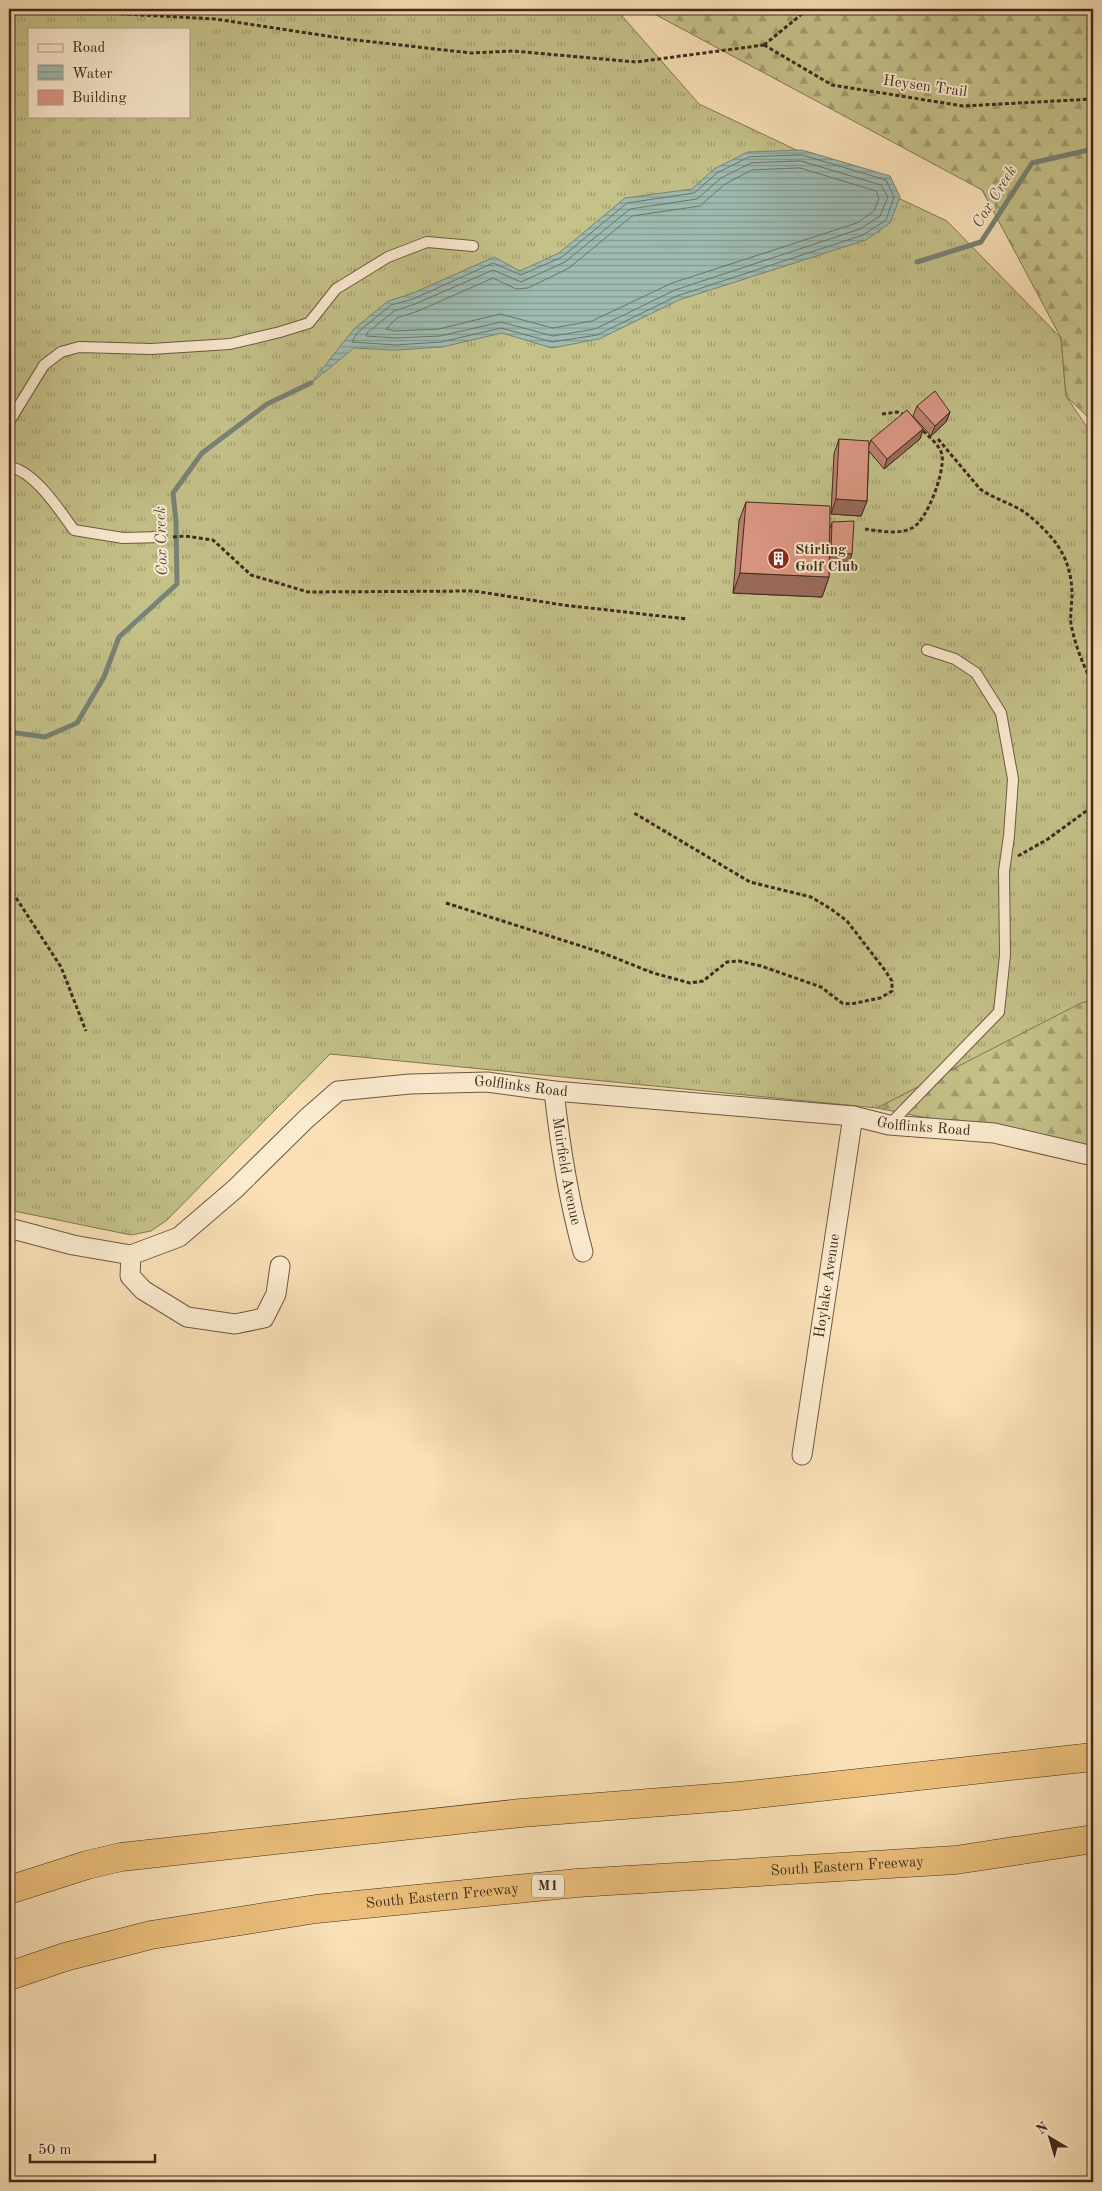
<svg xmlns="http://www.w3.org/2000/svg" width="1102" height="2191" font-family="'Old Standard TT',serif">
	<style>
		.grass { fill: url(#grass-tufts); stroke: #827652; fill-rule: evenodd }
		.forest { fill: url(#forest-firs); stroke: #827652 }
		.water { fill: url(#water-rules); stroke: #788276 }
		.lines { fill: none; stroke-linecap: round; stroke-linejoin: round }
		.shore { stroke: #6f7367; stroke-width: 1 }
		.stream { stroke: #788276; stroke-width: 5 }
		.service-casing { stroke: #6e5842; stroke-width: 12 }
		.minor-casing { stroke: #6e5842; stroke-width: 21 }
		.motorway-casing { stroke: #402a1c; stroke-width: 29 }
		.path { stroke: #402a1c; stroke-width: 3; stroke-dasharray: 4 2.5; stroke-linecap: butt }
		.service { stroke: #fbebd0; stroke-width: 10 }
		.minor { stroke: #fbebd0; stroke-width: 19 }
		.motorway { stroke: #ecc07b; stroke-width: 28 }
		.wall { fill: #bd8272; stroke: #402a1c }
		.shaded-wall { fill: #9a6a5c; stroke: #402a1c }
		.building { fill: #dc9784; stroke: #402a1c }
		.labels { text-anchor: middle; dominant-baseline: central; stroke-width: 4; stroke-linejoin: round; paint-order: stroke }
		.shield { fill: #fbebd0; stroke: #786452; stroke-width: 1 }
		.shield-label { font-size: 14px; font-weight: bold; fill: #402a1c }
		.street-label { font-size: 15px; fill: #402a1c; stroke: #fbebd0 }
		.poi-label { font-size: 15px; font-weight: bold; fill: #402a1c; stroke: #fbebd0; text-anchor: start }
		.water-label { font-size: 16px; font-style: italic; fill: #584e42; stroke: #fbebd0 }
	</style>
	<defs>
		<pattern id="grass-tufts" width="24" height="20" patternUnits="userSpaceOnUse" patternTransform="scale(1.25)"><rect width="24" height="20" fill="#c4c189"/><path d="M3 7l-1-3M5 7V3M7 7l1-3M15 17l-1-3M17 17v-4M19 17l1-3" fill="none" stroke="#a19d6f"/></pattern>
		<pattern id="forest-firs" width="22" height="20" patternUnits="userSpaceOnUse" patternTransform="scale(1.25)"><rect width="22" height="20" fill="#c4c189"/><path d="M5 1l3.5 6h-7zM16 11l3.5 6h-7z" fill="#a19d6f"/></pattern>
		<pattern id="water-rules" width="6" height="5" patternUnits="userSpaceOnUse" patternTransform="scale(1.25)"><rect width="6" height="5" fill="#9ebcb2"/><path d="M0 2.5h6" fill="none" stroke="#829990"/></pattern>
	</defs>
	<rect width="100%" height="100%" fill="#f9e0b6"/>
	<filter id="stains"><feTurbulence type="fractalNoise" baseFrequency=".004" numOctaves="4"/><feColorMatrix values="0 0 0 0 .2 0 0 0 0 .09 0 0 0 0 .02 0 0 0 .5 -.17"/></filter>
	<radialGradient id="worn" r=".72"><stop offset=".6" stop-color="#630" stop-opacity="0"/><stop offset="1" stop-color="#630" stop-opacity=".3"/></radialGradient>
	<path class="grass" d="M9,9H616L699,104L947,221L1061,338L1066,396L1093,436V998L877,1108L330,1054L167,1220L151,1231L131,1235L9,1210ZM29,29H189V116H29Z"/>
	<path class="forest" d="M645,9H1093V422L1066,396L1061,338L982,190Z
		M1093,1000V1151L877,1108L1081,1003Z"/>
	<path class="water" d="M802,150L890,176L900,197L890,223L866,240L679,300L599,339L552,348L502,333L442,347L395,350L354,348L311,383L354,329L388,301L411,294L494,257L520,271L559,253L625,198L692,189L714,169L748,152Z"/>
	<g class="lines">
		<path class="shore" d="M802,155L886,180L894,197L886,220L863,235L677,296L597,335L552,342L501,328L441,342L395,345L352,342L357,333L391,305L413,299L493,263L521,275L562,257L627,203L694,193L717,173L749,157Z
			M801,161L881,185L888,197L880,216L860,229L675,290L595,329L553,336L501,322L440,336L395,338L366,336L367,333L394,311L415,304L493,270L521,282L565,262L630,209L697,199L721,178L751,163Z
			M800,168L876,191L879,198L874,211L857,223L672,283L592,321L553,328L500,314L439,329L395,331L386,329L397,318L418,311L493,278L516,289L528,288L569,268L632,216L700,206L725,184L752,170Z"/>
		<path class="stream" d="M917,262L981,242L1032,163L1093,149
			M9,732L45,737L77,723L104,677L119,637L177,584L176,521L173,493L202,453L267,404L311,383"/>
		<defs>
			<path id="service" d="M9,422L44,365L61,352L79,347L151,349L230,344L280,332L309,323L336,289L388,257L427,242L473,246
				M9,467C34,470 60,511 74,530L123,538L162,537
				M889,1125L999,1012L1005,955L1004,871L1009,836L1013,779L1001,713L976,673L955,659L927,650"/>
			<g id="minor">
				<path id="s1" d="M554,1091C560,1146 568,1198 583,1252"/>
				<path id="s2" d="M9,1228L73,1245L131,1255L179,1237L235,1189L306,1119L338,1091L410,1084L487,1082L554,1091L853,1116L889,1125L994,1133L1093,1156"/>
				<path d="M131,1255L130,1276L143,1290L187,1317L235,1324L264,1318L276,1294L280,1266"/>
				<path id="s3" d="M802,1455L853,1116"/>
			</g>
			<g id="motorway">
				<path d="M9,1890L87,1865L121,1857L521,1813L739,1796L1093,1757"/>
				<path id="s4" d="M9,1976L65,1957L151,1935L316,1909L577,1883L956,1860L1093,1839"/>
			</g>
		</defs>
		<use href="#service" class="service-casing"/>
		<use href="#minor" class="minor-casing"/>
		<use href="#motorway" class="motorway-casing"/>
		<path class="path" d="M102,9L123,14L215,19L347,39L471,53L513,51L636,62L764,45
			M570,9L574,10
			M764,45L832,85L963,106L1093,99
			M764,45L808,9
			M882,414L897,412L906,415
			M938,439L980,489C997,501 1017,504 1033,519C1058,541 1071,560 1072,593C1072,603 1070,614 1071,624C1075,645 1083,665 1093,684
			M865,529C879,531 899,535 912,528C927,521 945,472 942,455C940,445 927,435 920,428
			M173,537L185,536L213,540L251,575L308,592L474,591L563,605L687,619
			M1018,856L1048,839L1093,806
			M9,887L61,967L86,1031
			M446,903L603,953L653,973L690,983L703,981L727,962L739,961L761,966L821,987L842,1003L851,1004L880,998L892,991V981L884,969L847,921L831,909L811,897L750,882L634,813"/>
		<use href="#service" class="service"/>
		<use href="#minor" class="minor"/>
		<use href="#motorway" class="motorway"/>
	</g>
	<path class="wall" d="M917,406L950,412L946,422L931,436L913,416Z
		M923,429L920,439L884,469L869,451L867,501L861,516L831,514L834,454L839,439L869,446L871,440Z
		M746,502L830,528L832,522L849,563L829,562V577L822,597L733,593L739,521Z"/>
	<path class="shaded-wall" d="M950,412L946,422L931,436L935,426Z
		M923,429L920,439L884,469L887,459Z
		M836,499L867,501L861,516L831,514Z
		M831,552L852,554L849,563L828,562Z
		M740,573L829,577L822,597L733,593Z"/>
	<path class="building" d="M935,391L950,412L935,426L917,406Z
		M907,410L923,429L887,459L871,440Z
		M839,439L869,441L867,501L836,499Z
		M746,502L830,506L829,577L740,573Z
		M854,521L852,554L831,552L832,522Z"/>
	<defs>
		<symbol id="building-disc" viewBox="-11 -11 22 22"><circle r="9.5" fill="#8f2418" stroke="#fbebd0"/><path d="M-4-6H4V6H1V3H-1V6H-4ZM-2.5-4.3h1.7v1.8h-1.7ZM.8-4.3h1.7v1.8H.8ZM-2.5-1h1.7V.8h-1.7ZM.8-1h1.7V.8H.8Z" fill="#fff"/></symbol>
	</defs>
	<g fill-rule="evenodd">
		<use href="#building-disc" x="766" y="546" width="25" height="25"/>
	</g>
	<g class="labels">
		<rect class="shield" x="532" y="1874.5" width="32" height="23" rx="4"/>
		<g class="shield-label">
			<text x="548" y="1886">M1</text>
		</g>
		<g class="street-label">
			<text transform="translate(925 87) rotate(8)">Heysen Trail</text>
			<text stroke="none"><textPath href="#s2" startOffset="576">Golflinks Road</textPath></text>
			<text stroke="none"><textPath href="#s2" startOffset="981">Golflinks Road</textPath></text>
			<text stroke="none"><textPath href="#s1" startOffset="81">Muirfield Avenue</textPath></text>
			<text stroke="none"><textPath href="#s3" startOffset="171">Hoylake Avenue</textPath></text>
			<text stroke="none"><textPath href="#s4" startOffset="848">South Eastern Freeway</textPath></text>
			<text stroke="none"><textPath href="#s4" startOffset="442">South Eastern Freeway</textPath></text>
		</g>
		<g class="poi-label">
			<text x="795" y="550">Stirling<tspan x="795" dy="17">Golf Club</tspan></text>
		</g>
		<g class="water-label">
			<text transform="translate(995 197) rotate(-58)">Cox Creek</text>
			<text transform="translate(162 541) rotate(-92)">Cox Creek</text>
		</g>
	</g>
	<rect width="1102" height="2191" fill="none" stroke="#f9e0b6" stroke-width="30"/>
	<rect x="10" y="10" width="1082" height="2171" fill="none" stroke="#402a1c" stroke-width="2.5"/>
	<rect x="15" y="15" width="1072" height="2161" fill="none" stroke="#402a1c"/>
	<rect x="28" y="28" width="162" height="90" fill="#fbebd0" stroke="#b09e88"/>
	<rect x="38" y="44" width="25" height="8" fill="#fbebd0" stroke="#b09e88"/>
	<text x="72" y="52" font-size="15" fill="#402a1c">Road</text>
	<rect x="38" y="65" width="25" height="15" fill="url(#water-rules)" stroke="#b09e88"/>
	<text x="72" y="78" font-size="15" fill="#402a1c">Water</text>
	<rect x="38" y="90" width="25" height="15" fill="#dc9784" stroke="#b09e88"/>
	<text x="72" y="102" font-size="15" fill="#402a1c">Building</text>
	<g transform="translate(1050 2138) rotate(322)" stroke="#fbebd0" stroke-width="4" paint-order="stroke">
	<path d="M0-4L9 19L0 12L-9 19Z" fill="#402a1c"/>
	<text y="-8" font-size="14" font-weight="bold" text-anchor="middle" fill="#402a1c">N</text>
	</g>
	<path d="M30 2154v8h125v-8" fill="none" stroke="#402a1c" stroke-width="2.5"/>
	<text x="38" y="2154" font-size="15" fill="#402a1c" stroke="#fbebd0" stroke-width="4" paint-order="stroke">50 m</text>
	<rect width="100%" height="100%" filter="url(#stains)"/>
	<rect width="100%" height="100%" fill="url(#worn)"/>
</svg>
